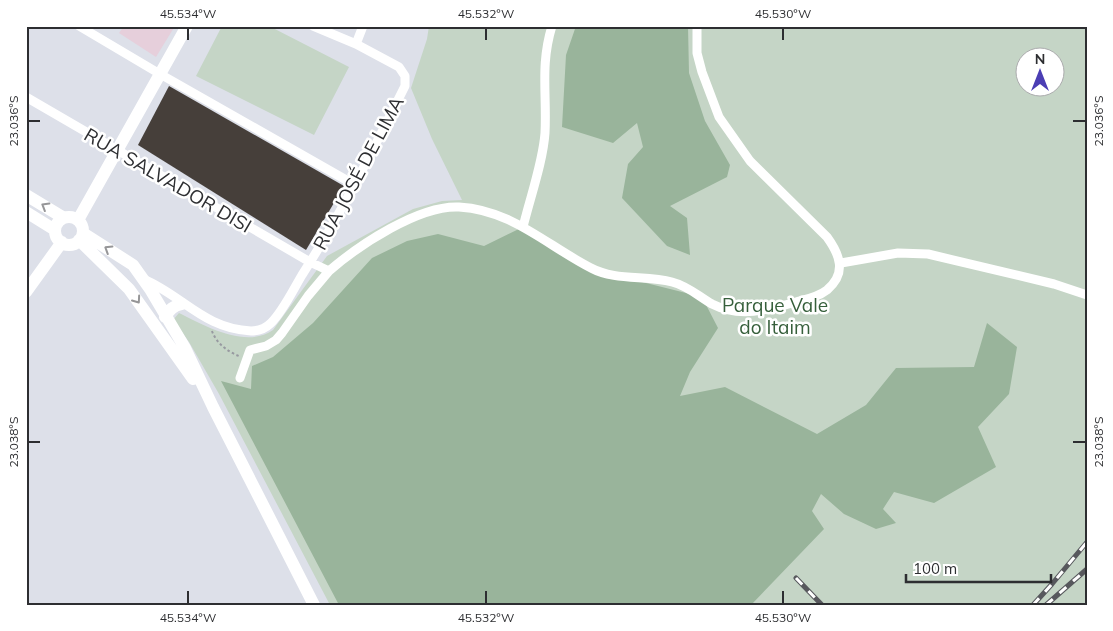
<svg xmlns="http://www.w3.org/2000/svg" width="1113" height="631" font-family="Mulish,sans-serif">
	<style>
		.education { fill: #e6cfdb }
		.green { fill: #c5d5c6; fill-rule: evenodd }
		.forest { fill: #99b49b }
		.building { fill: #463f3a }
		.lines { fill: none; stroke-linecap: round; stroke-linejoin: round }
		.path { stroke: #9799a0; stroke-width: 2; stroke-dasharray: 2.5 2.5; stroke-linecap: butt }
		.street { stroke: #fff; stroke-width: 9 }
		.secondary { stroke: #fff; stroke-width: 12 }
		.rail-casing { stroke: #57585d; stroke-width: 5 }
		.rail { stroke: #fff; stroke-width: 3; stroke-dasharray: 9; stroke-linecap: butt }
		.oneway { stroke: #969698 }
		.ticks { fill: none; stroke: #2d2e31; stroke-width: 2 }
		.labels { text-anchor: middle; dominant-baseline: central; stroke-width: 5; stroke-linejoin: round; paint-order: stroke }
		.street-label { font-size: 19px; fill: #2d2e31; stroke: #fff }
		.park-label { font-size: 19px; fill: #365f3b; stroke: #fff }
		.neatline { fill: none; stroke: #2d2e31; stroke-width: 2 }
		.ticks-label { font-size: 12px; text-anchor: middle; fill: #2d2e31 }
	</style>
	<rect width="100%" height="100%" fill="#dde0e9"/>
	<path class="education" d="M124,26H175L156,57L119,33Z"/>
	<path class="green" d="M222,26H269L349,67L314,135L196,76Z
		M429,26H1087V605H330L219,394L189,342L173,320L179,313C205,326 246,349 273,330L327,256L413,209L442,201L462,200L432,139L411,88L427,39ZM1026,58H1056V88H1026Z"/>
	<path class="forest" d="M576,26H688L689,73L705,121L730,165L727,177L670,206L687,218L690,255L667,246L622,198L628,164L643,147L637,123L613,143L562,127L566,55Z
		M523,227L610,274L702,297L718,328L690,372L680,396L725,387L817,434L866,405L896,368L974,367L987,323L1017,347L1009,394L978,427L996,467L934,503L894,492L883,509L896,523L876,529L844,514L821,494L812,511L824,529L751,605H339L221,381L251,389L252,366L273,357L313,323L372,258L407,241L438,234L484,246Z"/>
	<path class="building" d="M169,86L344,186L306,250L138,145Z"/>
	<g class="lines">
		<path class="path" d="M212,331C216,343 228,352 239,356"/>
		<path class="street" d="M79,26L160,74L355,185
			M356,44L363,26
			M26,97L310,262L329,271C359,245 419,205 459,207C512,210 546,245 591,268C615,281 646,275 672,282C688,286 698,296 712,304C739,318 768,310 796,302C807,299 818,297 827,290C847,273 840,255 827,237L750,161L719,117L702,72L697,53V26
			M523,227C530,198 543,162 545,133C547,94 540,65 552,26
			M841,263L898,253L928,254L1054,284L1087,295
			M143,279C182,295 204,329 251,331C258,331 266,328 271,323C283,311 293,290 302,275C341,214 373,150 405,86V76L399,67L356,44L313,26
			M240,378L250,350L266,346L276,340L282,333L308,296L329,271"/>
		<path class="secondary" d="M26,195L64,218
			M26,212L55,230
			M55 231a14 14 0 1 1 28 0a14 14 0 1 1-28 0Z
			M78,220L187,26
			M83,233L133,265L150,289L185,348L213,407L314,605
			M79,240L129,289L193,379
			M26,292L62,242
			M165,317C170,309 173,306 182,304"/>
		<defs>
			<path id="rail" d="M796,578L822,605
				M1033,605L1052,584L1087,542
				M1046,605L1087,569"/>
		</defs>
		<use href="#rail" class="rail-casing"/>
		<use href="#rail" class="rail"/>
	</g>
	<defs><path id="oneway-chevron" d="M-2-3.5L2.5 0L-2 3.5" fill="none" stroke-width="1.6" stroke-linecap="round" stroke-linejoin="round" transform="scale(1.25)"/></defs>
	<g class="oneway">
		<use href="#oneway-chevron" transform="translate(45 206) rotate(-149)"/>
		<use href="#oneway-chevron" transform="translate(108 249) rotate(-148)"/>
		<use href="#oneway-chevron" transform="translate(137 300) rotate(55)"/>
	</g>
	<path class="ticks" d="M188,28V40M486,28V40M783,28V40M28,121H40M1073,121H1086M28,442H40M1073,442H1086M188,591V604M486,591V604M783,591V604"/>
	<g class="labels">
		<g class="street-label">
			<text transform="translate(358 173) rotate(-62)">RUA JOSÉ DE LIMA</text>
			<text transform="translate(168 180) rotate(30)">RUA SALVADOR DISI</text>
		</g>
		<g class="park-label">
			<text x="775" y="305">Parque Vale<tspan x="775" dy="22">do Itaim</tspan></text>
		</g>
	</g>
	<rect width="1113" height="631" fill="none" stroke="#ffffff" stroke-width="55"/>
	<g transform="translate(1040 72)"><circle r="24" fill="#ffffff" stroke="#ababad"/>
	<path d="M0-4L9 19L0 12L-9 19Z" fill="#4b3eb4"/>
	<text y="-8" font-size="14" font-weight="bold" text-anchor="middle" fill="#2d2e31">N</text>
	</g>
	<path d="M906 574v8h145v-8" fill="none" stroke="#2d2e31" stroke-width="2.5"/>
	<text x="913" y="574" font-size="15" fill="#2d2e31" stroke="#ffffff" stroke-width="4" paint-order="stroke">100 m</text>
	<rect x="28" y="28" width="1058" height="576" class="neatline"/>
	<g class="ticks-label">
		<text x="188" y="18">45.534°W</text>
		<text x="486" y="18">45.532°W</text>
		<text x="783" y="18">45.530°W</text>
		<text transform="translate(14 121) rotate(-90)" y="4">23.036°S</text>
		<text transform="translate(1099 121) rotate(-90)" y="4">23.036°S</text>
		<text transform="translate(14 442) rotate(-90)" y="4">23.038°S</text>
		<text transform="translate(1099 442) rotate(-90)" y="4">23.038°S</text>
		<text x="188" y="622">45.534°W</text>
		<text x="486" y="622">45.532°W</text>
		<text x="783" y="622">45.530°W</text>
	</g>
</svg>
